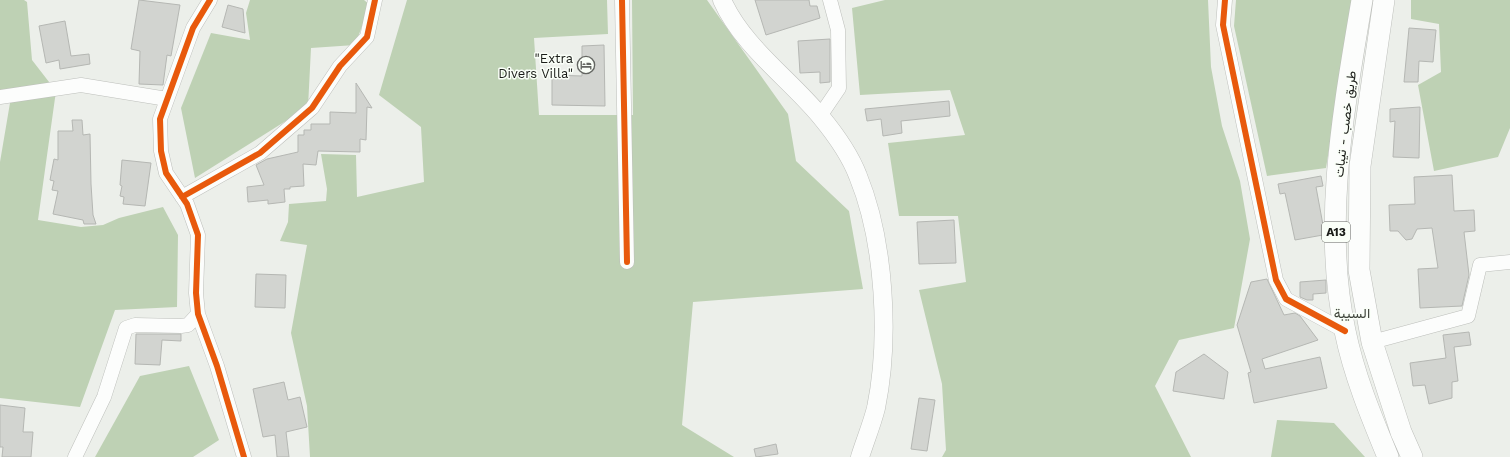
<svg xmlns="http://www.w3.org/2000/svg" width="1510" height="457" font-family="'Work Sans',Vazirmatn,sans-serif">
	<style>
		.forest { fill: #bed1b4 }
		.building { fill: #d2d4d0; stroke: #b5b7b3 }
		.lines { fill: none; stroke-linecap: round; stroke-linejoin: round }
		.minor-casing { stroke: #bdbfbb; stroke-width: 15 }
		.major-casing { stroke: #bdbfbb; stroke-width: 19 }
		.highway-casing { stroke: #bdbfbb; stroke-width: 22 }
		.minor { stroke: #fcfdfc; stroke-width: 14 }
		.major { stroke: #fcfdfc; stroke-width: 18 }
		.highway { stroke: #fcfdfc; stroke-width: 21 }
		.cycleway-casing { stroke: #fafff8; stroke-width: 8 }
		.cycleway { stroke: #e8590c; stroke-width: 6 }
		.labels { text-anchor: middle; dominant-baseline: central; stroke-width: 3; stroke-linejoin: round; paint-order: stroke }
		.shield { fill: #fafff8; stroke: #5e615c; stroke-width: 1 }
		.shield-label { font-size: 12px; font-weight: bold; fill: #1b1d19 }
		.poi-label { font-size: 13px; fill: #1b1d19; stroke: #fafff8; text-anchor: end }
		.street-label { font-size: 13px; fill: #1b1d19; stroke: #fafff8 }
		.neighbourhood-label { font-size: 14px; fill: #3e433a; stroke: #fafff8 }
	</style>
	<rect width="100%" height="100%" fill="#ecefea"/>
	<path class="forest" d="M0,0H24L27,2L32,60L56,91L38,220L81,227L103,225L119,218L163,207L178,235L177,307L115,310L80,407L0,398V162L11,97L0,96Z
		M250,0H364L370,5L355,45L311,48L308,107L195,178L181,108L211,33L250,40L246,13Z
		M407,0H607L608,34L534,38L539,115H633L632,0H707L788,114L796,161L849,211L863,289L693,302L682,425L734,457H310L307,406L291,333L307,245L280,241L288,222L289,204L326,201L327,189L321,154L356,155L357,197L424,182L421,127L379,95Z
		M885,0H1208L1211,67L1222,126L1240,181L1250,239L1234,328L1179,340L1155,386L1191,457H942L946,450L942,384L919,290L966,282L958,216H899L888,143L965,135L950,90L860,95L852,8Z
		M1236,0H1353L1326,168L1267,176L1234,26Z
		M1411,0H1510V128L1498,157L1434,171L1418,85L1441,72L1439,24L1411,19Z
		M189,366L219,440L193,457H95L140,376Z
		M1277,420L1334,423L1365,457H1271Z"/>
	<path class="building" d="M139,0L180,5L171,56L167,55L163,85L139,84L140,51L131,49Z
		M755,0H809L810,6H817L820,18L766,35Z
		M228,5L243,9L245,33L222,27Z
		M65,21L71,56L89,54L90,64L60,69L59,60L46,63L39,26Z
		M1409,28L1436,30L1433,62L1419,61L1418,82H1404Z
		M830,39V82L820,83V72L800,73L798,41Z
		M604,45L605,106L552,105V75L582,76V46Z
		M356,83L372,108L367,107L366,140L360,139V152L318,151L316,165L303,164L304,186L290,187V189H284L285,202L268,204V200L248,202L247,187L264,185L256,165L267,159L298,152V135H304V130H311V124H330V112L356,113Z
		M949,101L950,116L901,121L902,133L883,136L881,119L867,121L865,109Z
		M1420,107L1419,158L1393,157L1395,121L1390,122V109Z
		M72,120H82L83,135L90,134L91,184L93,215L96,224H84L83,220L53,214L58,191L52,190L54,181L50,180L54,159L58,160V131H73Z
		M122,160L151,163L145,206L123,204L124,197L120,196L122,186L120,185Z
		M1452,175L1454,211L1474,210L1475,231L1464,232L1469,275L1462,306L1420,308L1418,269L1438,268L1432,228L1417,229L1412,239L1406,240L1398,231H1390L1389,205L1415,204L1414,177Z
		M1321,176L1323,186L1316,187L1323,225V235L1295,240L1285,193L1280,194L1278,184Z
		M954,220L956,263L919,264L917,222Z
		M256,274L286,275L285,308L255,307Z
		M1267,279L1284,315L1295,313L1300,316L1318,340L1262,359L1265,369L1320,357L1327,388L1254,403L1248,373L1251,372L1237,325L1251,282Z
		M1326,280V293L1313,294V300H1307L1300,297V282Z
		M1469,332L1471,345L1454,347L1458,381L1452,382V398L1429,404L1425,385L1413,386L1410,363L1446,358L1443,335Z
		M136,334H181V341L162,340L160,365L135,364Z
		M1204,354L1228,372L1224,399L1173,391L1176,372Z
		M284,382L288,400L300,397L307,427L286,432L289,457H277L275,435L263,437L253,389Z
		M919,398L935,400L927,451L911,449Z
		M0,405L25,408L23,432H33L31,457H2L3,447H0Z
		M776,444L778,454L756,457L754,449Z"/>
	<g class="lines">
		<defs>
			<path id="minor" d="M210,0L193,28L160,119L161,151L166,173L187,204L198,235L196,293L198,314L217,366L244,457
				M622,0L627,262
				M1225,0L1223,25L1276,280L1286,299L1345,331
				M0,97L81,85L167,99
				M820,116L839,88L838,30L830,0
				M182,197L260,153L312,108L340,66L367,37L375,0
				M1372,342L1468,316L1480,265L1510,262
				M75,457L104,397L126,328L135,325L181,326L188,325L198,314"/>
			<path id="major" d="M722,0C743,47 789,78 821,117C835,134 850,155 858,176C885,242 890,339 876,408C872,424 865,441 860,457"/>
			<path id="highway" d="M1362,0C1344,108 1322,222 1345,331C1354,375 1371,416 1388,457
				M1384,0L1360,166L1359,270L1372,342L1401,432L1412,457"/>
		</defs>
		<use href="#minor" class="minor-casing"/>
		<use href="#major" class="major-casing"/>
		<use href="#highway" class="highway-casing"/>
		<use href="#minor" class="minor"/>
		<use href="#major" class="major"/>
		<use href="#highway" class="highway"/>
		<defs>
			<path id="cycleway" d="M210,0L193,28L160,119L161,151L166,173L187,204L198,235L196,293L198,314L217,366L244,457
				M622,0L627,262
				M1225,0L1223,25L1276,280L1286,299L1345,331
				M182,197L260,153L312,108L340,66L367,37L375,0"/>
		</defs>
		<use href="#cycleway" class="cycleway-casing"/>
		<use href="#cycleway" class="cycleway"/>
	</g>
	<defs>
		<symbol id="hotel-ring" viewBox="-11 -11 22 22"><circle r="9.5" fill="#fafff8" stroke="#646662" stroke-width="1.5"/><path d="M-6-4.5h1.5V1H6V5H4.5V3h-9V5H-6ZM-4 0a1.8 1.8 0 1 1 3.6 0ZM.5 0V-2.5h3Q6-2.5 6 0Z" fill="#646662"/></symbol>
	</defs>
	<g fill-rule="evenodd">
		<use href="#hotel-ring" x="576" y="55" width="20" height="20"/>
	</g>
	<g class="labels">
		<rect class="shield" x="1322" y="222" width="28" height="20" rx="3"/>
		<g class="shield-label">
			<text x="1336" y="232">A13</text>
		</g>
		<g class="poi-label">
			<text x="573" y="58">"Extra<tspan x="573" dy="15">Divers Villa"</tspan></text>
		</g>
		<g class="street-label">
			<text transform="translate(1345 124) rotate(-83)">طريق خصب - تيبات</text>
		</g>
		<g class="neighbourhood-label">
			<text x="1352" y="313">السيبة</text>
		</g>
	</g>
</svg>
